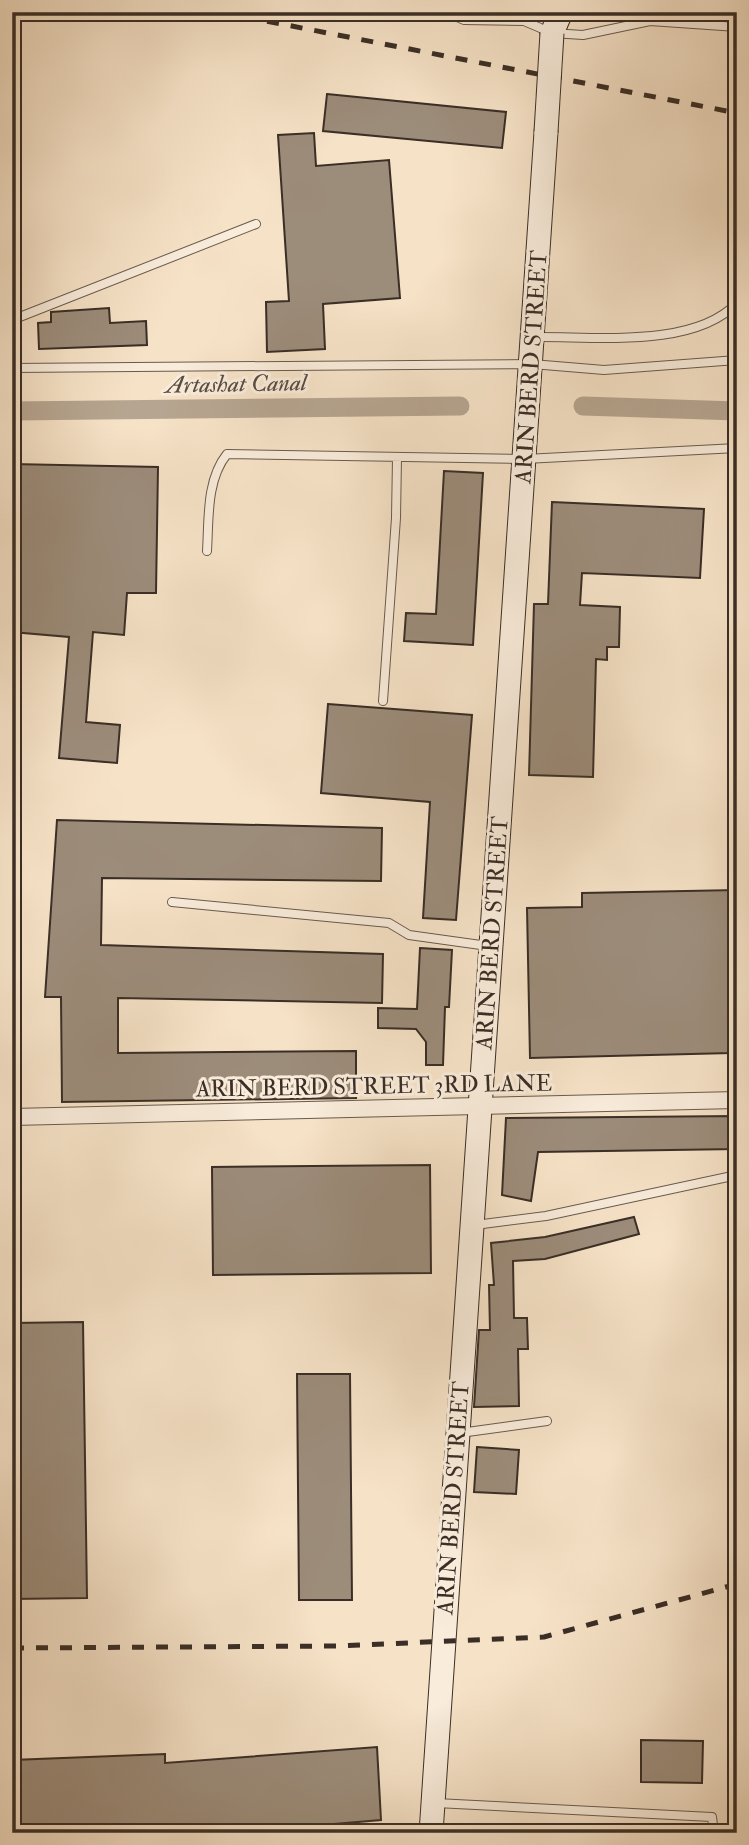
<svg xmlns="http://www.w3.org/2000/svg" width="749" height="1845" font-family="'IM FELL Double Pica',serif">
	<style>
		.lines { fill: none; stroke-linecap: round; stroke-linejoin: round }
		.canal { stroke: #b6a590; stroke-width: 19 }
		.building { fill: #9c8c7a; stroke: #3a2e26; stroke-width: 2 }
		.lane-casing { stroke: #695b4e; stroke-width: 10 }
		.street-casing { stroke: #695b4e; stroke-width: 18 }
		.secondary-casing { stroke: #3a2e26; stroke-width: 25 }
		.lane { stroke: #f9ecdb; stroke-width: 8 }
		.street { stroke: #f9ecdb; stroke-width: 16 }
		.secondary { stroke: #f9ecdb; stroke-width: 23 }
		.rail { stroke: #3a2e26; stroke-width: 5; stroke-dasharray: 12 12; stroke-linecap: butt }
		.secondary-bridge-casing { stroke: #3a2e26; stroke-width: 25; stroke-linecap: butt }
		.secondary-bridge { stroke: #f9ecdb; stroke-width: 23 }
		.labels { text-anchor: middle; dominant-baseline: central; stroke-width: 6; stroke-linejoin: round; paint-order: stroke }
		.street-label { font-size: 23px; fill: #3a2e26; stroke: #f9ecdb }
		.water-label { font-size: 24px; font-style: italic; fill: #594c40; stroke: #f9ecdb }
	</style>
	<rect width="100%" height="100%" fill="#f6e2c7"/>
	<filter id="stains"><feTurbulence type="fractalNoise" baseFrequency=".00286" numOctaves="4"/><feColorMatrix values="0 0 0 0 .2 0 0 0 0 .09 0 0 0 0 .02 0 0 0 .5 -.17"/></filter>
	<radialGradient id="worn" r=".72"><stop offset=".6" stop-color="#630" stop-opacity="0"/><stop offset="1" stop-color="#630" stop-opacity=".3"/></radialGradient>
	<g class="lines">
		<path class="canal" d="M583,406L737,411
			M12,411L460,406"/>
	</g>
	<path class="building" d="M327,94L506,112L502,148L323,131Z
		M314,133L316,166L389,160L400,298L323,304L325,349L267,352L266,302L289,301L278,135Z
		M109,308L110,323L146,321L147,345L39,349L38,323L51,322V312Z
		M12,464L158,467L156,593H127L124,635L93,632L86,722L120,725L117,763L59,758L69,637L12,632Z
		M444,471L483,473L473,645L404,641L406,613L436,614Z
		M552,502L704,509L700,578L582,573L580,605L620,607L619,647H607V660L596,659L593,777L529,775L534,604H548Z
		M328,704L472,715L456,920L423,918L430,802L321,793Z
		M57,820L382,828L381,881L102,878L101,945L383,954L382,1003L118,998V1053L356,1051V1098L62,1102L61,997H45Z
		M737,890V971H729L731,1053L530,1058L527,908L582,907V893Z
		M420,948L452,950L449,1007H445L443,1065H426V1042L416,1029L378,1028V1008L417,1009Z
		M737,1116V1149L538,1152L531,1201L502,1195L506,1118Z
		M430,1165L431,1273L213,1275L212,1167Z
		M634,1217L639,1234L545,1259L513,1261L514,1318H527L528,1349H518L519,1406L474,1407L479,1330H490L489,1285H494L491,1243L545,1237Z
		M83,1322L87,1598L12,1599V1323Z
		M297,1374H350L352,1600H299Z
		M477,1447L519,1450L516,1494L474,1492Z
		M641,1740L703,1741L702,1783L641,1782Z
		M377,1747L381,1820L229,1833H12V1760L165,1754V1763Z"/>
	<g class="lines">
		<defs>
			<path id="lane" d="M446,12L464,20L524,21L552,33L583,35L650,21L737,27
				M12,320L256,224
				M534,337C594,336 693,349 737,303
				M12,368L532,364L604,370L737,360
				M207,551C209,520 206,480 227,454L525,459L737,448
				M383,701L396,518L397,458
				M172,902L389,923L409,935L488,946
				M475,1225L546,1216L737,1175
				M460,1433L547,1421
				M436,1803L712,1817L714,1833"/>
			<path id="street" d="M12,1117L737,1100"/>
			<path id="secondary" d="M552,33L561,12
				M431,1833L546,132"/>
		</defs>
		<use href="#lane" class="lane-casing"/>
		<use href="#street" class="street-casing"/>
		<use href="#secondary" class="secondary-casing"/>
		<use href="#lane" class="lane"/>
		<use href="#street" class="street"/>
		<use href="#secondary" class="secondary"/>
		<path class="rail" d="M220,12L737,113
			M12,1648L336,1646L544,1637L737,1584"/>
		<defs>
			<path id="secondary-bridge" d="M546,132L552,33"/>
		</defs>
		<use href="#secondary-bridge" class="secondary-bridge-casing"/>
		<use href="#secondary-bridge" class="secondary-bridge"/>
	</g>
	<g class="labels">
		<g class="street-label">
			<text transform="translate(531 367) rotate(-86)">ARIN BERD STREET</text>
			<text transform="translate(492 933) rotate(-86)">ARIN BERD STREET</text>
			<text transform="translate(374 1086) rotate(-1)">ARIN BERD STREET 3RD LANE</text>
			<text transform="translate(453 1498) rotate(-86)">ARIN BERD STREET</text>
		</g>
		<g class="water-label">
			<text transform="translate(236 384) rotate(-1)">Artashat Canal</text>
		</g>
	</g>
	<rect width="749" height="1845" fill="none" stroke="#f6e2c7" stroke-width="42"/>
	<rect x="14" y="14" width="721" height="1817" fill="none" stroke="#3a2e26" stroke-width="3.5"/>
	<rect x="21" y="21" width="707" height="1803" fill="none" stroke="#3a2e26" stroke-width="2"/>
	<rect width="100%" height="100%" filter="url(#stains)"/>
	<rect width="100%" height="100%" fill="url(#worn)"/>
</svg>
